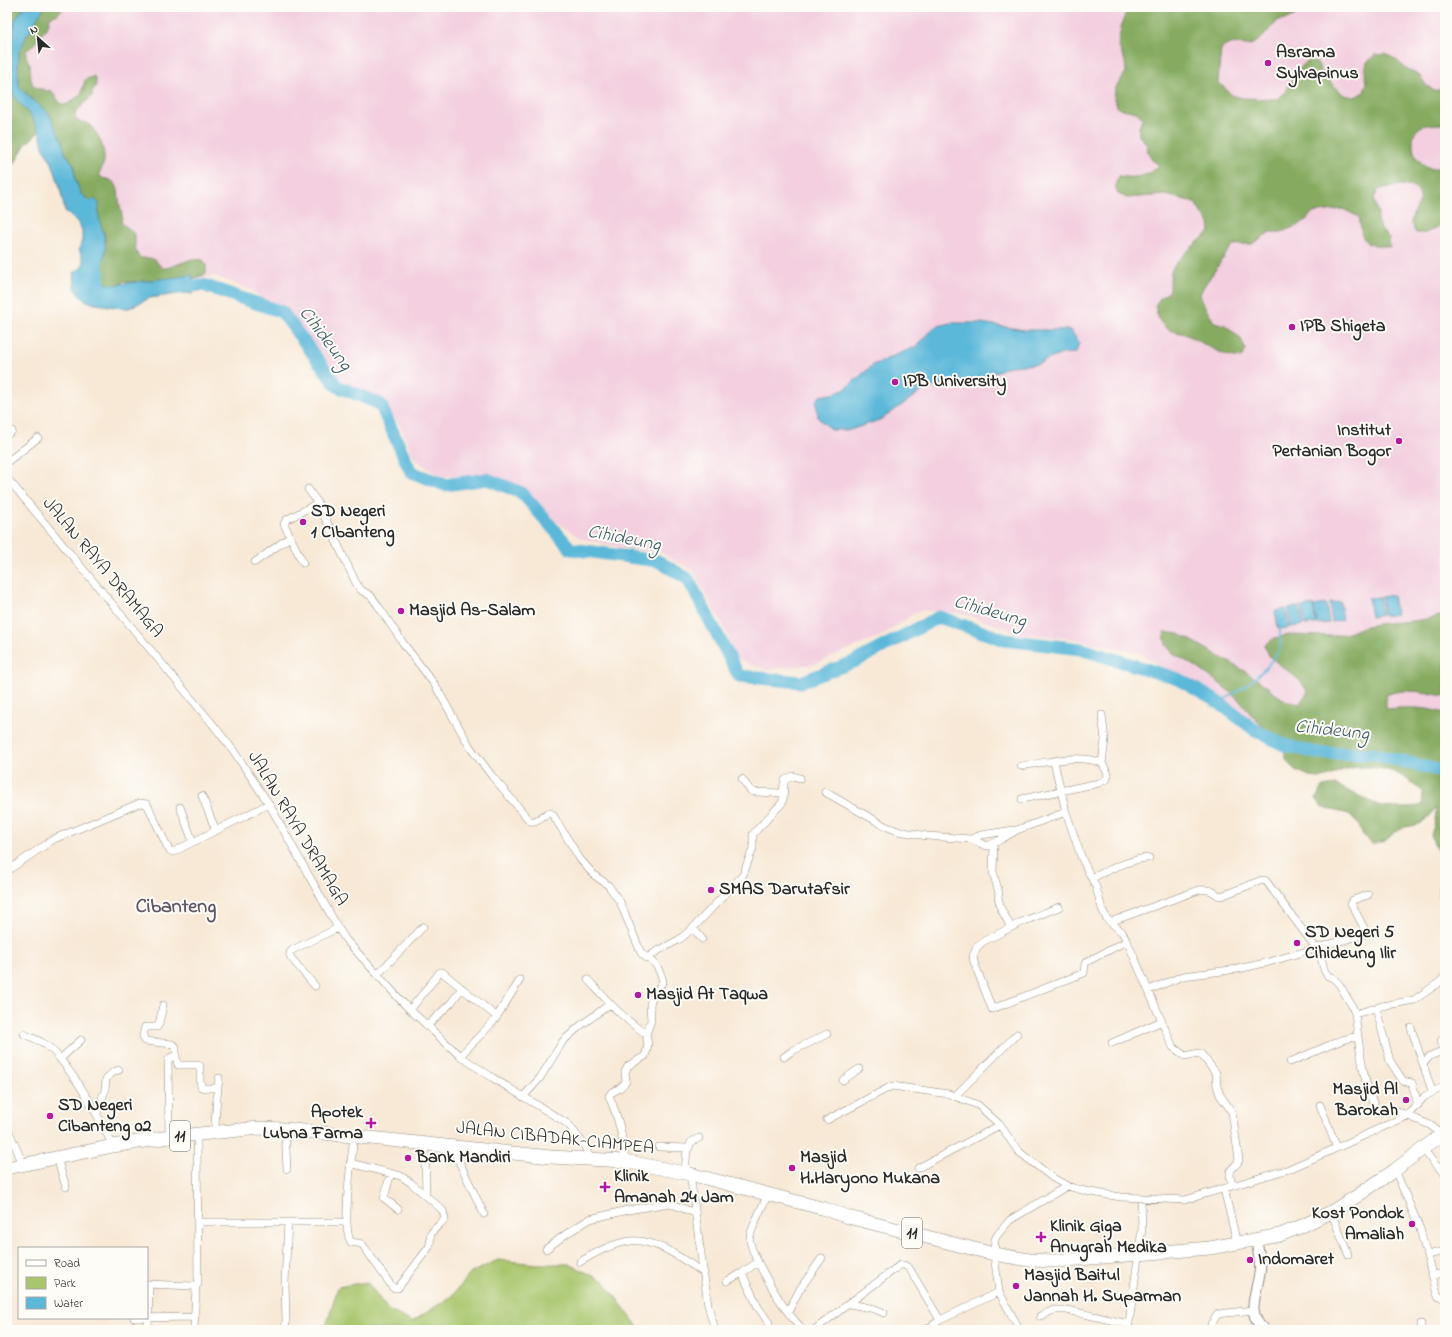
<svg xmlns="http://www.w3.org/2000/svg" width="1452" height="1337" font-family="'Indie Flower',sans-serif">
	<style>
		.built { fill: #f3cfdf }
		.green { fill: #a9c66d; stroke: #6a784c }
		.forest { fill: #86ab60; stroke: #586b46 }
		.water { fill: #5bb8d9; stroke: #437282 }
		.lines { fill: none; stroke-linecap: round; stroke-linejoin: round }
		.stream { stroke: #5bb8d9; stroke-width: 2 }
		.river { stroke: #5bb8d9; stroke-width: 13 }
		.street-casing { stroke: #928a81; stroke-width: 8 }
		.secondary-casing { stroke: #928a81; stroke-width: 12 }
		.highway-casing { stroke: #928a81; stroke-width: 14 }
		.street { stroke: #fff; stroke-width: 7 }
		.secondary { stroke: #fff; stroke-width: 10 }
		.highway { stroke: #fff; stroke-width: 13 }
		.poi-dot { fill: #b5179e; stroke: #fdfcf7; stroke-width: 1.5 }
		.labels { text-anchor: middle; dominant-baseline: central; stroke-width: 4; stroke-linejoin: round; paint-order: stroke }
		.shield { fill: #fdfcf7; stroke: #6a6a68; stroke-width: 1 }
		.shield-label { font-size: 17px; font-weight: bold; fill: #2b2b2b }
		.poi-label { font-size: 18px; font-weight: bold; fill: #2b2b2b; stroke: #fdfcf7; text-anchor: start }
		.street-label { font-size: 18px; fill: #2b2b2b; stroke: #fdfcf7 }
		.water-label { font-size: 19px; font-style: italic; fill: #3c5c68; stroke: #fdfcf7 }
		.quarter-label { font-size: 20px; font-weight: bold; fill: #615868; stroke: #fdfcf7 }
	</style>
	<rect width="100%" height="100%" fill="#fdfcf7"/>
	<filter id="ink" filterUnits="userSpaceOnUse"><feTurbulence type="fractalNoise" baseFrequency=".025" numOctaves="2"/><feDisplacementMap in="SourceGraphic" scale="8" xChannelSelector="R" yChannelSelector="G"/><feConvolveMatrix kernelMatrix="1 2 1 2 8 2 1 2 1" color-interpolation-filters="sRGB"/></filter>
	<filter id="wash" filterUnits="userSpaceOnUse"><feTurbulence type="fractalNoise" baseFrequency=".012" numOctaves="4" result="noise"/><feDisplacementMap in="SourceGraphic" scale="16" xChannelSelector="R" yChannelSelector="G"/><feGaussianBlur stdDeviation="0.9" result="paint"/><feColorMatrix in="noise" values="0 0 0 0 0 0 0 0 0 0 0 0 0 0 0 0 0 1.4 0 .05"/><feComposite in="paint" operator="in"/></filter>
	<g filter="url(#wash)">
		<rect width="100%" height="100%" fill="#f8e9d7"/>
		<path class="built" d="M54,7H1445V769L1337,750L1263,732L1211,696L1137,652L1074,639L1019,633L964,614L919,610L883,635L814,664L765,670L736,658L725,629L693,571L660,552L621,548L580,538L513,491L483,476H438L414,458L401,427L384,405L357,390L334,374L254,291L215,276L153,286L23,76L30,34Z"/>
		<path class="green" d="M498,1260L537,1264H569L604,1281L640,1330H325L338,1287L367,1282L388,1310L412,1322L452,1296L471,1273Z"/>
		<path class="forest" d="M7,7H34L7,54Z
			M40,7H65L58,14L50,17L48,26L42,33H38C39,42 32,46 26,51V56L30,65L31,80L33,85L38,89H43L46,91L51,90C56,97 56,99 63,105L68,104L81,94L85,80L94,76C96,83 98,85 92,91V96L76,112L75,117L77,121C80,122 83,122 86,123C96,128 104,145 104,156C105,162 102,168 99,174L102,178C122,181 117,192 120,206C120,209 122,212 122,215C122,219 121,220 122,224C146,238 127,242 140,258H150L155,260L162,268H167L192,259L203,260L206,264V274L189,280L128,282L124,281L114,288C94,276 99,275 104,255C106,249 105,239 104,233C103,228 83,201 78,194L79,189L75,179L74,165L65,153L64,148L37,103L29,98L19,86L16,84L19,46Z
			M1135,7H1308L1288,19L1279,20C1270,28 1261,43 1249,45C1235,46 1236,39 1221,49L1218,82L1232,95L1242,98L1277,99L1286,92C1290,76 1298,71 1309,59L1318,64L1322,73L1329,81L1344,95L1355,97L1364,92L1367,83L1365,72L1367,62L1375,55L1386,54L1395,59L1403,66L1420,76L1426,85L1434,91L1445,88V123C1436,126 1425,122 1418,129C1415,131 1413,137 1413,140C1412,156 1419,163 1432,169L1445,166V223L1426,233H1416L1411,224C1411,221 1412,218 1413,215C1415,209 1421,204 1420,197C1417,179 1390,186 1378,190L1374,199L1378,214L1377,221L1382,231L1389,238L1390,247L1368,244L1362,236L1359,217L1343,209L1312,213L1306,220L1299,225L1281,232H1270L1252,244L1233,245C1226,253 1222,261 1216,269C1210,278 1204,284 1200,294L1203,304L1214,322L1225,325L1234,332L1241,339L1246,350L1241,358C1220,356 1206,344 1187,335C1179,331 1170,333 1164,326C1158,321 1157,313 1155,306L1160,298L1170,291C1170,285 1170,278 1171,272C1175,260 1200,240 1210,232L1209,223L1194,202L1166,195L1127,198L1118,194L1115,185L1119,176C1135,179 1148,177 1159,165L1152,160L1148,152L1146,143L1139,136V127L1143,118L1136,112L1118,108L1114,99L1115,89L1126,72L1125,61L1118,45L1120,33L1122,23L1126,12Z
			M7,79L37,123L38,133L25,145L12,168L7,174Z
			M1445,615V696C1425,693 1405,687 1386,695V709C1407,707 1425,707 1445,713V858H1443L1435,847L1431,835L1435,822L1436,807L1428,818L1417,825L1405,827L1394,833L1385,841L1372,844L1363,835L1358,823L1349,814L1324,808L1316,799L1322,787L1336,785L1378,805L1393,808H1409L1422,805L1423,792C1405,775 1390,768 1365,767C1357,767 1348,768 1340,771C1333,774 1326,779 1317,778C1312,778 1305,774 1300,772C1286,765 1285,759 1284,745L1255,719L1238,699L1219,683L1198,668L1174,654L1166,645L1164,632L1179,634L1191,640L1243,670L1268,687L1271,691L1285,700L1299,704L1308,692L1301,682L1292,674L1270,657L1264,645L1275,638L1289,635L1334,636L1348,633L1362,627L1377,624L1421,620Z"/>
		<path class="water" d="M24,7H44L25,39L19,52L18,67L19,86L29,97L37,103L49,114L63,143L65,153L74,165L75,179L81,194L90,201L95,199L99,203C99,209 98,216 100,222C103,232 107,243 105,254C103,262 97,266 94,273L103,281L111,285L193,275V294L185,293L150,298L129,308H121L103,305L95,304L87,301L79,295L75,287L74,273L82,267L84,262L79,249L82,240V230L78,223L65,211L59,184L52,163L43,147L40,133L32,117L17,100L7,84V47L12,39L15,20Z
			M950,323H981L1025,330H1070L1079,342L1076,353L1062,354L1037,364L1010,366L983,377L926,388L882,419L850,430H832L818,418L816,401L820,396L832,394L844,390L873,365L917,346L935,327Z
			M1393,595L1396,614L1384,616L1381,597Z
			M1379,597L1382,615L1371,617L1368,598Z
			M1340,602L1343,620L1332,622L1329,603Z
			M1326,604L1329,623L1317,624L1314,606Z
			M1313,605L1316,624L1305,625L1302,607Z
			M1300,607L1303,625L1291,627L1288,608Z
			M1286,609L1289,628L1278,629L1275,611Z"/>
		<g class="lines">
			<path class="stream" d="M1218,702L1224,700L1248,684L1267,667L1280,648V626"/>
			<path class="river" d="M93,250L96,256L100,294
				M177,287L203,285L282,312L337,386L380,404L411,472L445,485L487,479L522,493L571,549L658,561L688,579L739,676L801,682L856,661L939,617L1005,640L1081,649L1178,679L1218,702L1255,730L1284,745L1317,753L1374,754L1445,772"/>
		</g>
	</g>
	<g filter="url(#ink)">
		<g class="lines">
			<defs>
				<path id="street" d="M7,435L12,431
					M7,462L38,438
					M7,478L210,721L233,750L269,804L338,928L346,940L405,1005L460,1056L493,1078L568,1124L583,1143L591,1160
					M308,489L318,503L356,583L361,590L371,596L377,604L403,643L435,685L470,747L492,776L530,821C538,823 542,814 550,813L553,815L580,859L594,875L608,885L620,902L641,953L647,958
					M255,562L290,537
					M303,563L284,524L286,520L318,503
					M1054,762L1066,812L1082,859L1096,887L1102,909L1107,919L1122,932L1127,941L1173,1047L1185,1056L1199,1053L1201,1054L1216,1073L1217,1086L1220,1095L1232,1112L1239,1160C1237,1165 1235,1165 1232,1169C1228,1173 1231,1181 1232,1186
					M1021,766C1046,763 1079,753 1102,763
					M742,779L750,790L753,792L784,793
					M825,792L885,826L898,831L927,836L971,839L984,845L988,846L1000,840L1017,830L1066,812
					M202,796L216,831
					M1022,799L1099,783L1107,779L1108,774L1102,763L1105,740L1102,715
					M180,807L193,842
					M971,839L981,835L1014,830
					M994,844L993,872L999,893L998,897L1001,909L1011,927
					M7,871L54,839L140,803L147,804L169,850L173,852L269,804
					M1092,878C1106,871 1134,858 1149,858
					M1443,892L1445,900
					M1059,907L1022,922L984,941L977,947L973,956L974,962L992,1009L1084,973L1085,964L1086,962L1127,941
					M1110,922L1199,890C1208,889 1212,890 1219,896L1224,895L1262,880L1266,881L1316,948L1322,961L1324,970L1328,976L1333,978L1339,984L1352,1006L1355,1014C1358,1033 1364,1107 1383,1113L1394,1110L1430,1125L1444,1136
					M693,928L702,939
					M378,974L423,927
					M588,980C607,1000 622,1018 646,1034
					M315,986L292,959C290,956 288,954 292,950L338,928
					M1149,990L1183,976L1238,969L1269,962L1365,934V930L1351,903L1353,900L1368,895
					M163,1005L159,1024L157,1027H145L143,1036L145,1041L172,1044L176,1047V1057H171L168,1060L169,1137
					M1376,1008L1390,1061L1403,1081L1412,1083L1418,1105
					M410,1010L440,972H442L497,1017
					M1355,1014L1382,1006L1414,1000L1440,982L1445,976
					M427,1026L451,1003L462,988
					M1411,1028L1432,1091
					M24,1034C32,1038 40,1040 46,1045C55,1051 61,1060 67,1068C86,1092 100,1119 113,1146
					M1112,1043L1162,1021
					M460,1056L494,1021L520,980
					M176,1057L178,1065H198L200,1066V1080L201,1087L204,1088H218
					M784,1057L792,1051L827,1034
					M60,1059L81,1040
					M1290,1062L1342,1040L1358,1036
					M1423,1064L1430,1056L1442,1051L1443,1047L1441,1041L1445,1036
					M843,1080L859,1069
					M955,1096L1017,1034
					M523,1097L540,1078L563,1041L580,1026L610,1004
					M1320,1105L1337,1148
					M97,1113L105,1090L106,1079L113,1072L119,1070
					M827,1120L892,1086L949,1094L978,1105L1000,1125L1018,1151L1053,1178L1067,1186L1085,1191L1121,1197L1185,1200L1289,1169L1332,1150L1407,1116L1425,1096L1445,1086
					M7,1127L23,1164
					M285,1129L287,1169
					M215,1132C215,1114 217,1096 219,1078
					M425,1144L426,1196
					M452,1147L484,1214
					M659,1147L687,1148
					M1423,1149L1434,1163L1445,1174
					M57,1158L66,1187
					M624,1161C624,1140 618,1116 609,1096L611,1093L620,1088L626,1082L625,1072L628,1066L645,1056L646,1053L648,1045L646,1034L651,1021L650,1005L651,1000L663,981C661,973 655,960 647,958L654,953L680,939L693,928L743,875L753,848V834L782,803C785,796 782,787 785,780L793,776L800,778
					M350,1163L401,1176L411,1183L438,1206L443,1211L445,1219C441,1224 433,1229 431,1234C429,1239 432,1242 429,1247L398,1288H393L362,1244L351,1242C341,1229 352,1155 354,1136
					M918,1168L1000,1125
					M1395,1170L1420,1229L1437,1294L1439,1297L1445,1298
					M391,1173L384,1198L398,1209
					M685,1173L687,1148H689L691,1142L699,1138
					M690,1174L708,1305L715,1330
					M1224,1189L1237,1243
					M768,1194C763,1206 752,1226 750,1237C747,1249 779,1300 787,1311C792,1318 798,1324 803,1330
					M1331,1212L1348,1254
					M198,1222H347
					M546,1249L566,1234L590,1219L628,1210L669,1203L695,1213
					M1427,1255L1445,1251
					M580,1262C595,1253 612,1243 631,1241C655,1238 684,1260 704,1273
					M758,1262L742,1273L758,1307L769,1323
					M1432,1275L1445,1273
					M727,1281L742,1273
					M147,1284L194,1286L198,1284L197,1135
					M850,1304L875,1309L884,1313
					M788,1312L800,1289L822,1258
					M1040,1316L1054,1310H1067L1128,1324
					M134,1318L194,1317
					M148,1330L149,1284
					M194,1330L196,1286
					M285,1330L286,1322L285,1282L288,1222
					M814,1330L900,1265H904L909,1268L940,1320L999,1292
					M926,1330L940,1320
					M1020,1330L999,1292L994,1254L995,1239L998,1234L1010,1220L1067,1186
					M1128,1330L1142,1229L1141,1199
					M1212,1330L1211,1324L1218,1314L1253,1310
					M1421,1330V1324"/>
				<path id="secondary" d="M1256,1240C1258,1250 1261,1261 1260,1271C1257,1292 1245,1313 1264,1330"/>
				<path id="highway" d="M7,1168L113,1146L169,1137L260,1128L285,1129L551,1157L624,1161L690,1174L825,1209L848,1217L994,1254L1029,1260L1055,1261L1210,1248L1280,1235L1302,1226L1331,1212L1357,1196L1395,1170L1445,1132"/>
			</defs>
			<use href="#street" class="street-casing"/>
			<use href="#secondary" class="secondary-casing"/>
			<use href="#highway" class="highway-casing"/>
			<use href="#street" class="street"/>
			<use href="#secondary" class="secondary"/>
			<use href="#highway" class="highway"/>
		</g>
	</g>
	<g class="poi-dot">
		<circle cx="1268" cy="63" r="4"/>
		<circle cx="1292" cy="327" r="4"/>
		<circle cx="895" cy="382" r="4"/>
		<circle cx="1399" cy="441" r="4"/>
		<circle cx="303" cy="522" r="4"/>
		<circle cx="401" cy="611" r="4"/>
		<circle cx="711" cy="890" r="4"/>
		<circle cx="1297" cy="943" r="4"/>
		<circle cx="638" cy="995" r="4"/>
		<circle cx="1406" cy="1100" r="4"/>
		<circle cx="50" cy="1116" r="4"/>
		<path d="M369 1117h4v4h4v4h-4v4h-4v-4h-4v-4h4z"/>
		<circle cx="408" cy="1158" r="4"/>
		<circle cx="792" cy="1168" r="4"/>
		<path d="M603 1181h4v4h4v4h-4v4h-4v-4h-4v-4h4z"/>
		<circle cx="1412" cy="1224" r="4"/>
		<path d="M1039 1231h4v4h4v4h-4v4h-4v-4h-4v-4h4z"/>
		<circle cx="1250" cy="1260" r="4"/>
		<circle cx="1016" cy="1286" r="4"/>
	</g>
	<g class="labels">
		<g class="shield">
			<rect x="170" y="1121" width="20" height="30" rx="3"/>
			<rect x="902" y="1218" width="20" height="30" rx="3"/>
		</g>
		<g class="shield-label">
			<text x="180" y="1136">11</text>
			<text x="912" y="1233">11</text>
		</g>
		<g class="poi-label">
			<text x="1276" y="53">Asrama<tspan x="1276" dy="21">Sylvapinus</tspan></text>
			<text x="1300" y="327">IPB Shigeta</text>
			<text x="903" y="382">IPB University</text>
			<text x="1391" y="431" text-anchor="end">Institut<tspan x="1391" dy="21">Pertanian Bogor</tspan></text>
			<text x="311" y="512">SD Negeri<tspan x="311" dy="21">1 CIbanteng</tspan></text>
			<text x="409" y="611">Masjid As-Salam</text>
			<text x="719" y="890">SMAS Darutafsir</text>
			<text x="1305" y="933">SD Negeri 5<tspan x="1305" dy="21">Cihideung Ilir</tspan></text>
			<text x="646" y="995">Masjid At Taqwa</text>
			<text x="1398" y="1090" text-anchor="end">Masjid Al<tspan x="1398" dy="21">Barokah</tspan></text>
			<text x="58" y="1106">SD Negeri<tspan x="58" dy="21">Cibanteng 02</tspan></text>
			<text x="363" y="1113" text-anchor="end">Apotek<tspan x="363" dy="21">Lubna Farma</tspan></text>
			<text x="416" y="1158">Bank Mandiri</text>
			<text x="800" y="1158">Masjid<tspan x="800" dy="21">H.Haryono Mukana</tspan></text>
			<text x="614" y="1177">Klinik<tspan x="614" dy="21">Amanah 24 Jam</tspan></text>
			<text x="1404" y="1214" text-anchor="end">Kost Pondok<tspan x="1404" dy="21">Amaliah</tspan></text>
			<text x="1050" y="1227">Klinik Giga<tspan x="1050" dy="21">Anugrah Medika</tspan></text>
			<text x="1258" y="1260">Indomaret</text>
			<text x="1024" y="1276">Masjid Baitul<tspan x="1024" dy="21">Jannah H. Suparman</tspan></text>
		</g>
		<g class="street-label">
			<text transform="translate(102 568) rotate(50)">JALAN RAYA DRAMAGA</text>
			<text transform="translate(297 829) rotate(59)">JALAN RAYA DRAMAGA</text>
			<text transform="translate(555 1139) rotate(6)">JALAN CIBADAK-CIAMPEA</text>
		</g>
		<g class="water-label">
			<text transform="translate(325 339) rotate(53)">Cihideung</text>
			<text transform="translate(624 539) rotate(11)">Cihideung</text>
			<text transform="translate(990 612) rotate(16)">Cihideung</text>
			<text transform="translate(1332 731) rotate(6)">Cihideung</text>
		</g>
		<g class="quarter-label">
			<text x="176" y="907">Cibanteng</text>
		</g>
	</g>
	<rect width="1452" height="1337" fill="none" stroke="#fdfcf7" stroke-width="24"/>
	<rect x="18" y="1247" width="130" height="72" fill="#fdfcf7" stroke="#a9a8a5"/>
	<rect x="26" y="1260" width="20" height="6" fill="#ffffff" stroke="#a9a8a5"/>
	<text x="54" y="1267" font-size="12" fill="#2b2b2b">Road</text>
	<rect x="26" y="1277" width="20" height="12" fill="#a9c66d" stroke="#a9a8a5"/>
	<text x="54" y="1287" font-size="12" fill="#2b2b2b">Park</text>
	<rect x="26" y="1297" width="20" height="12" fill="#5bb8d9" stroke="#a9a8a5"/>
	<text x="54" y="1307" font-size="12" fill="#2b2b2b">Water</text>
	<g transform="translate(38 38) rotate(333)" stroke="#fdfcf7" stroke-width="3" paint-order="stroke">
	<path d="M0-3L7 15L0 10L-7 15Z" fill="#2b2b2b"/>
	<text y="-6" font-size="11" font-weight="bold" text-anchor="middle" fill="#2b2b2b">N</text>
	</g>
</svg>
